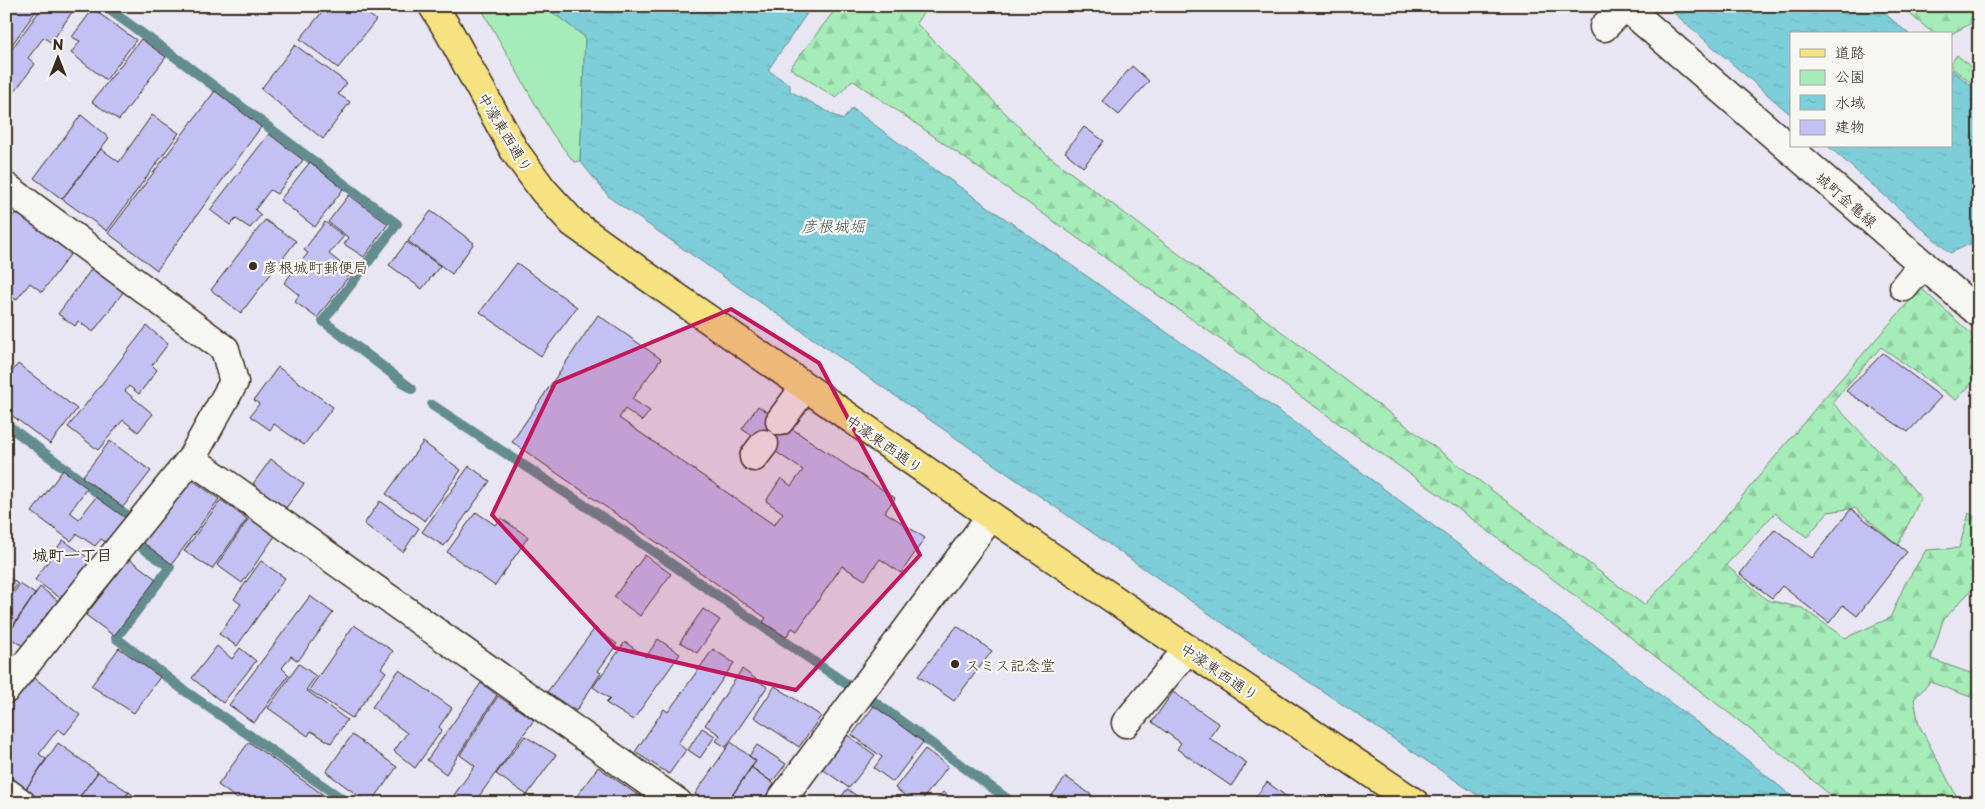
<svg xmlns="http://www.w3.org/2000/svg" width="1985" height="809" font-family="'Playpen Sans','Klee One',sans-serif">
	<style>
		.grass { fill: url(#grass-tufts); stroke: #708b6c }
		.forest { fill: url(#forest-firs); stroke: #708b6c }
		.park { fill: #a5ecb9; stroke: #708b6c }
		.water { fill: url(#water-ripples); stroke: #638c8e }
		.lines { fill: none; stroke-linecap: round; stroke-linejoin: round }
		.stream { stroke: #638c8e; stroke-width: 10 }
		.building { fill: #c3c1f3; stroke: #3b2a1e }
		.minor-casing { stroke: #3b2a1e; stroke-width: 31 }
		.major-casing { stroke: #3b2a1e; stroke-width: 31 }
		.minor { stroke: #f6f6f2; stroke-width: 28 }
		.major { stroke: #f7e281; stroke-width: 28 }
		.marked { fill: #c2185b; fill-opacity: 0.2; stroke: #c2185b; stroke-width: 4; stroke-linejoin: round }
		.poi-dot { fill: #3b2a1e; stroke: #f6f6f2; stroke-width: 2 }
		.labels { text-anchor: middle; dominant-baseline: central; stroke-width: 4.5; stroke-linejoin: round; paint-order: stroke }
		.street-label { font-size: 15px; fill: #3b2a1e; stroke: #f6f6f2 }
		.poi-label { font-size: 15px; fill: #3b2a1e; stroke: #f6f6f2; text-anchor: start }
		.water-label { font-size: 16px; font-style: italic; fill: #4f5b56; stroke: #f6f6f2 }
		.neighbourhood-label { font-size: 16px; font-weight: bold; fill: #3b2a1e; stroke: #f6f6f2 }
	</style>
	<defs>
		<pattern id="grass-tufts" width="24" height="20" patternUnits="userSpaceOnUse" patternTransform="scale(1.25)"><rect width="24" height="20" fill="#a5ecb9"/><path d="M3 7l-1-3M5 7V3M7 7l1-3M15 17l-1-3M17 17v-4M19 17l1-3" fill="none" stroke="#8fcb9f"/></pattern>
		<pattern id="forest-firs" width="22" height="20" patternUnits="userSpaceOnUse" patternTransform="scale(1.25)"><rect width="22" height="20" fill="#a5ecb9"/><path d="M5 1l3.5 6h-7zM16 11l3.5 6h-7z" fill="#8fcb9f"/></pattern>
		<pattern id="water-ripples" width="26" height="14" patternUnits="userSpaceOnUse" patternTransform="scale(1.25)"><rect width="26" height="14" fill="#7eced9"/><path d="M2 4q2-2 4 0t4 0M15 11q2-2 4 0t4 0" fill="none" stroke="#6eb1ba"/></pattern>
	</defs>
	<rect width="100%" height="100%" fill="#e7e6f2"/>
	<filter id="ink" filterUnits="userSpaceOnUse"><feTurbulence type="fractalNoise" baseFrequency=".02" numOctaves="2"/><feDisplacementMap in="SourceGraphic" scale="10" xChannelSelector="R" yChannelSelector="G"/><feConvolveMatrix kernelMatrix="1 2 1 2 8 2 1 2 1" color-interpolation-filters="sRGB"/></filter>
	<g filter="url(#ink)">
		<path class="grass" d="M1957,55L1979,74V89L1951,67V63Z"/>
		<path class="forest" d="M838,6H928L916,23L1046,154L1644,605L1699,548L1825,397L1921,288L1979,341V376L1956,400L1881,347L1832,402L1893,466L1921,498L1898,545L1855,508L1828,512L1807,537L1775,513L1726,565L1767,600L1802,608L1845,638L1890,618L1905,584L1926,550L1959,548L1969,513L1979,520V582L1943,620L1931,659L1970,673L1979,669V700L1930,682L1914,699L1919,725L1960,803H1840L1769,744L1625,633L1441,496L918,125L852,80L836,98L790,68Z
			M1900,6H1979V19L1951,34H1934Z"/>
		<path class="park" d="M480,6H544L585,37L580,161L574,162L551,132Z"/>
		<path class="water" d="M544,6H812L768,70L790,85V91L843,120L852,108L923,161L1293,421L1746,759L1800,803H1489L1260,649L610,198L580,161L585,37Z
			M1666,6H1876L1909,34H1791V115Z
			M1951,69L1979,92V240L1950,253L1828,146H1951Z"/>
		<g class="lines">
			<path class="stream" d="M104,6L182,62L397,224L323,321L412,389
				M432,405L625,532L851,687
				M6,424L128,516
				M138,545L170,567L116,638L185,691L348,803
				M869,698L1013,803"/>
		</g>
		<path class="building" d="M6,6H36L38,8L6,53Z
			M43,6H64L72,12L51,43L44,37L28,58L35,64L6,103V57Z
			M198,6H212L207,14Z
			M327,6H358L376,20L338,68L300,39Z
			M93,9L136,40L106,80L71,53L80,41L72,37Z
			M141,39L166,57L119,120L92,102Z
			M295,45L347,83L338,94L350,102L323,139L261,89Z
			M1132,66L1149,81L1119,115L1102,101Z
			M215,91L261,127L157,270L108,233Z
			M81,115L109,138L62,199L34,178Z
			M152,115L179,133L107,231L62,199L101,149L119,162Z
			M1084,127L1104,141L1083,167L1065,152Z
			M269,134L303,160L277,194L270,190L255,210L261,215L250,228L236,219L230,225L210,210Z
			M310,162L343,189L315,227L280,200Z
			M349,195L388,224L364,257L344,244L349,238L328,222Z
			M431,211L474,243L452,274L408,241Z
			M16,212L72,252L42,292L30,283L16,300L6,293V225Z
			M265,220L296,241L241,313L211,290Z
			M325,222L344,236L329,254L352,272L317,318L295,302L299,295L284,283L308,253L304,250Z
			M407,242L440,266L422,289L389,265Z
			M517,263L577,307L541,356L480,312Z
			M93,267L124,291L93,332L78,321L75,326L58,314Z
			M598,315L661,359L632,399L650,411L642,421L625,409L619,418L774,525L783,513L766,501L781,478L791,486L803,470L742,429L758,406L895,498L885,512L925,538L901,573L880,559L865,580L842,566L797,631L792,628L786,637L763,622L766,618L512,442Z
			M147,326L168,344L152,365L157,370L139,394L129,386L125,391L153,414L138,432L123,420L98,450L68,427Z
			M1883,353L1941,397L1908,432L1846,391Z
			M18,364L77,409L50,444L6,411V379Z
			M278,367L333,407L304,445L274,424L270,430L250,416L259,404L254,400Z
			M110,441L151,471L123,507L82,477Z
			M423,442L461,470L425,521L386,494Z
			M271,459L304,484L285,509L253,484Z
			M469,466L490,481L444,546L422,532Z
			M63,470L87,488L70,512L79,519L96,497L127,519L109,544L101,539L95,546L77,534L71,541L32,512Z
			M188,477L219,499L172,564L141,541Z
			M221,500L247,519L212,569L184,551Z
			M380,501L419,528L403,552L364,524Z
			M1851,509L1907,552L1857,616L1843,605L1829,623L1782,586L1772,598L1740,574L1775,529L1812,558Z
			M476,512L495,525L501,518L528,537L495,586L447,552Z
			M249,518L275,536L242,583L217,565Z
			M63,540L93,561L63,600L35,580Z
			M645,555L671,574L640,616L614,597Z
			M129,559L156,579L114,636L86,615Z
			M261,561L285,578L237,646L219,634L241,604L234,599Z
			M6,575L18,584L6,599Z
			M20,584L35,594L9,631L6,629V603Z
			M40,587L61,603L28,649L7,636Z
			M310,596L333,613L298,661L291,656L282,668L289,675L254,723L229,705Z
			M703,609L720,620L697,653L680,642Z
			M354,625L393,651L381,668L386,672L352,718L309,690Z
			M957,626L992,651L954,701L918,676Z
			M595,628L617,644L598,671L601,673L576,711L547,692Z
			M658,639L680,654L633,720L606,703L610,699L593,687L625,642L646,657Z
			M217,646L232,659L240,648L256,661L223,703L192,678Z
			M119,648L160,677L134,713L91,686Z
			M713,649L734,663L678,743L686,750L669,774L635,752L664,709L668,712Z
			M299,664L316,676L306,690L347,720L331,743L311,731L308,736L268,708Z
			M742,669L767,687L726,747L716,741L720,735L705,725Z
			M399,670L452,708L439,727L442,730L415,768L394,751L407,733L372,707Z
			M31,675L80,715L65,734L58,729L39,754L46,759L24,792L6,780V707Z
			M481,683L497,695L446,774L427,760Z
			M775,686L821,716L799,747L754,717Z
			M1173,692L1219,724L1209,738L1247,763L1231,786L1177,749L1181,743L1152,722Z
			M498,696L534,720L474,803H465L454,795L475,766L460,755Z
			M874,706L923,742L893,782L874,768L882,757L852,735Z
			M702,728L715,736L700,758L688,750Z
			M843,732L875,755L849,788L818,766Z
			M352,735L397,767L371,803H368L326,772Z
			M525,736L556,755L527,795L496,774Z
			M249,742L325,796L320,803H243L218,785Z
			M731,742L756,761L727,803H708L695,794Z
			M58,743L98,772L75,803H40L24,792Z
			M757,745L786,764L772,782L751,767L756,761L749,756Z
			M925,749L948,766L920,803H915L895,788Z
			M598,767L642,798L639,803H572Z
			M751,767L777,786L764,803H727Z
			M98,772L129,792L121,803H75Z
			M1066,777L1097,799L1094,803L1047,802Z
			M1267,782L1295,803H1251Z
			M847,789L867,803H837Z
			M129,792L143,803H121Z
			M943,792L957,803H934Z"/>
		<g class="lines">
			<defs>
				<path id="minor" d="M1625,6L1979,313
					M1604,27L1625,6
					M6,187L225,349L234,382L191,459L6,689
					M1904,287L1923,264
					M780,421L805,387
					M754,457L764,444
					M191,459L678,803
					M1126,723L1188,649
					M6,792L21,803
					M779,803L991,516"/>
				<path id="major" d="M433,6L448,30L514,150L543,190L573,223L645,275L991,516L1415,803"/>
			</defs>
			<use href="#minor" class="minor-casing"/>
			<use href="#major" class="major-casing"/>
			<use href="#minor" class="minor"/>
			<use href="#major" class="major"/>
		</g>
	</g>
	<path class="marked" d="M731,309L819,363L920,555L796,690L615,648L492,515L555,383Z"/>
	<g class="poi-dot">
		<circle cx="253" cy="266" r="5"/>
		<circle cx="955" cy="664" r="5"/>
	</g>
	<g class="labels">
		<g class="street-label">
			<text transform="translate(506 132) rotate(59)">中濠東西通り</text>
			<text transform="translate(1847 199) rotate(41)">城町金亀線</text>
			<text transform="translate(885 443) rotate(35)">中濠東西通り</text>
			<text transform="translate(1220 671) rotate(34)">中濠東西通り</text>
		</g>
		<g class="poi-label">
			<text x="263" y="266">彦根城町郵便局</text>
			<text x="965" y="664">スミス記念堂</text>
		</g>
		<g class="water-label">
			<text x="833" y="225">彦根城堀</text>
		</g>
		<g class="neighbourhood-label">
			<text x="72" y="554">城町一丁目</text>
		</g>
	</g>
	<rect width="1985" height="809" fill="none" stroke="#f6f6f2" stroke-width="25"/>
	<rect x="12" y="12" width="1960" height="784" fill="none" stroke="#3b2a1e" stroke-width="2" filter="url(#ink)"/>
	<rect x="1790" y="32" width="162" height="115" fill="#f6f6f2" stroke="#aba49d"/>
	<rect x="1800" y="49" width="25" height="8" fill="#f7e281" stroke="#aba49d"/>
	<text x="1835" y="58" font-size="15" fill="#3b2a1e">道路</text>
	<rect x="1800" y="70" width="25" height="15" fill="#a5ecb9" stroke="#aba49d"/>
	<text x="1835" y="82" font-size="15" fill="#3b2a1e">公園</text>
	<rect x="1800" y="95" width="25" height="15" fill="url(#water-ripples)" stroke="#aba49d"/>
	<text x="1835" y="108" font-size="15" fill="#3b2a1e">水域</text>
	<rect x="1800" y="120" width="25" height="15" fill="#c3c1f3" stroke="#aba49d"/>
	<text x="1835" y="132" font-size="15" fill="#3b2a1e">建物</text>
	<g transform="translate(58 58)" stroke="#f6f6f2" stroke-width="4" paint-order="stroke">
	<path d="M0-4L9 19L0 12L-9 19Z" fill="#3b2a1e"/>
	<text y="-8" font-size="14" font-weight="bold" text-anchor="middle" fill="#3b2a1e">N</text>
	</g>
</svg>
